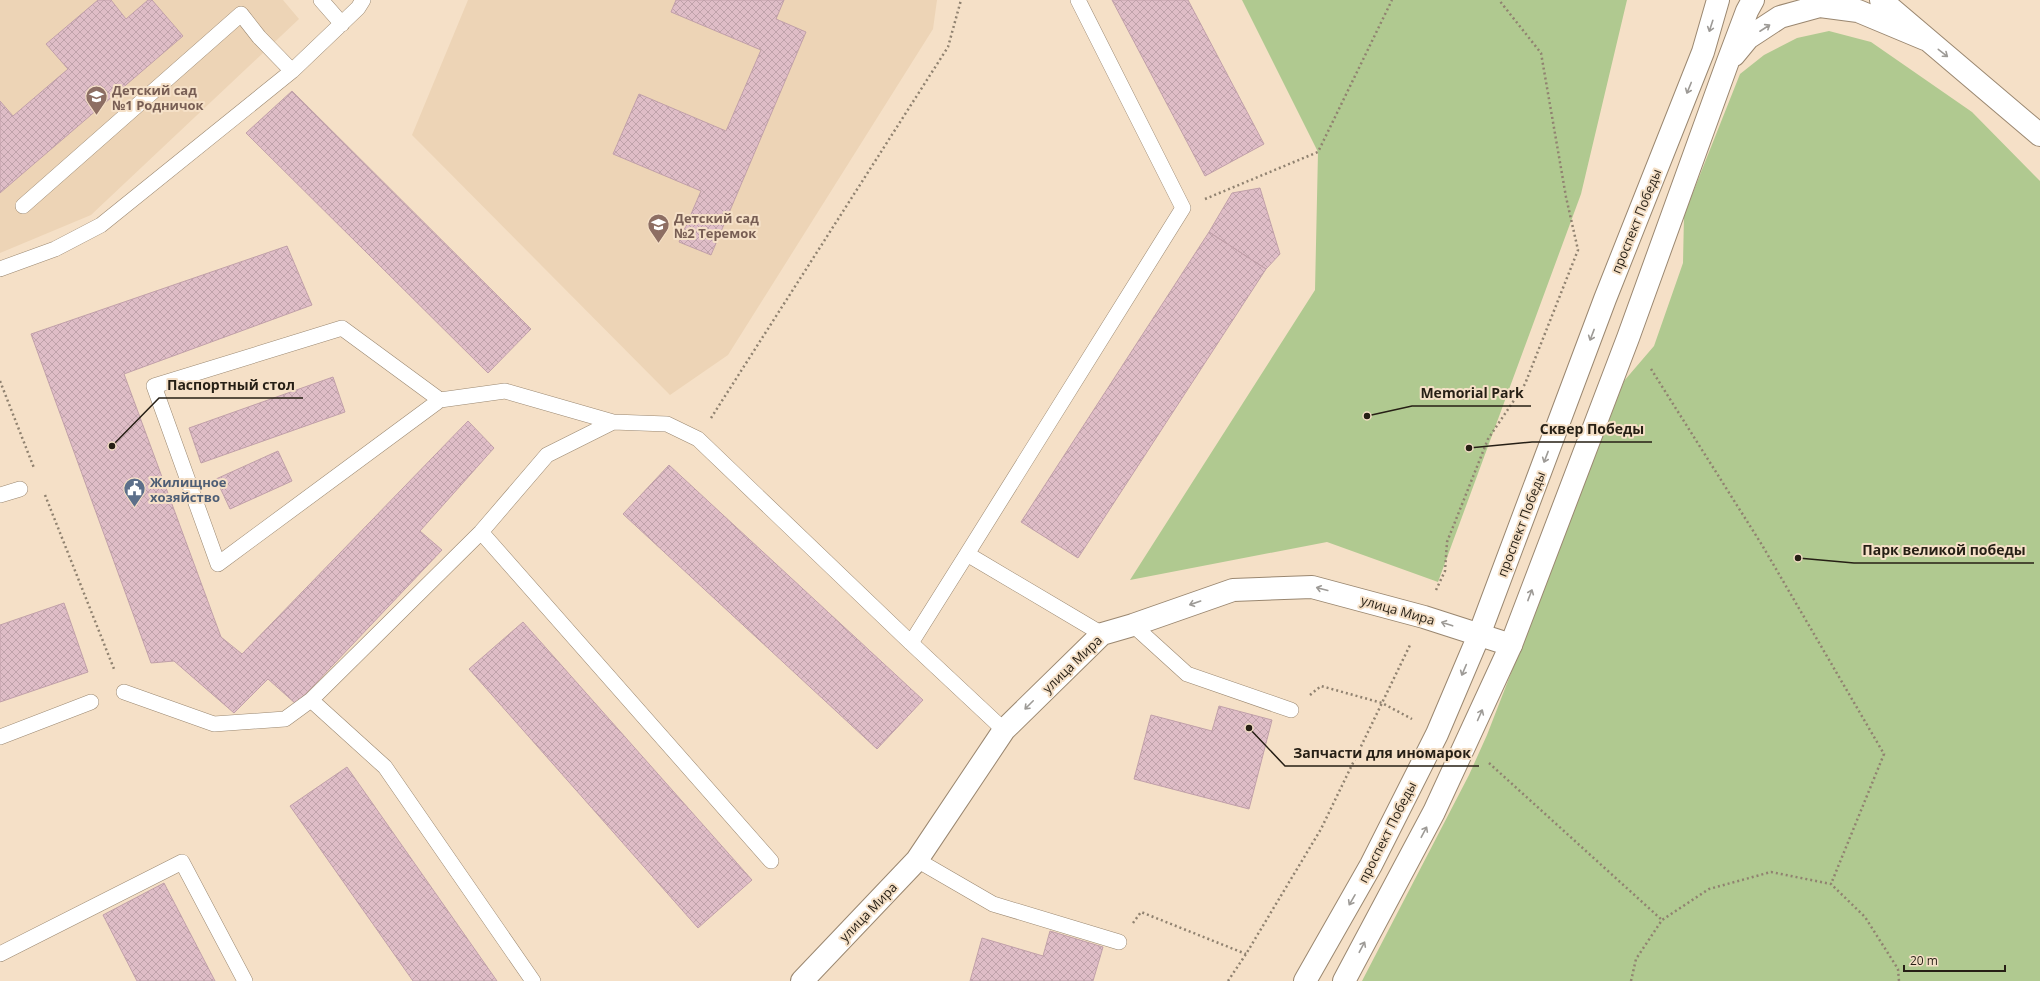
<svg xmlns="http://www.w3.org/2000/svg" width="2040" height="981" font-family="'Open Sans',sans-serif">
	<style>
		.built { fill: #edd4b6 }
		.park { fill: #b0c990 }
		.building { fill: url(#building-cross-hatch); stroke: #c1a0a9 }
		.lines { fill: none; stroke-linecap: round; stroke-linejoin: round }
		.lane-casing { stroke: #9a8770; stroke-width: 16 }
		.street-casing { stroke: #9a8770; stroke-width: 24 }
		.secondary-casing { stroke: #9a8770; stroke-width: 24 }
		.path { stroke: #908270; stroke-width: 2.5; stroke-dasharray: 2 3; stroke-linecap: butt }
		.lane { stroke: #fff; stroke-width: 15 }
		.street { stroke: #fff; stroke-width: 22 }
		.secondary { stroke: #fff; stroke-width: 22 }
		.oneway { stroke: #9d9a96 }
		.labels { text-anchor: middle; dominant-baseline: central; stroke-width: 4; stroke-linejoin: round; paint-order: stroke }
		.education-label { font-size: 13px; font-weight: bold; fill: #785e54; stroke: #f5e0c7; text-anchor: start }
		.street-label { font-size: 13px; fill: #261f15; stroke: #f5e0c7 }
		.service-label { font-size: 13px; font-weight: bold; fill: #4e5e75; stroke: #f5e0c7; text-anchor: start }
		.leader { fill: none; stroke: #261f15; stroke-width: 1.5 }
		.callout-dot { fill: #261f15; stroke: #f5e0c7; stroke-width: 1.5 }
		.callout-label { font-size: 14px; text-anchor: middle; font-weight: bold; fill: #261f15; stroke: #f5e0c7; stroke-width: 4; stroke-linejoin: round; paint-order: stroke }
	</style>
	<defs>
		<pattern id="building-cross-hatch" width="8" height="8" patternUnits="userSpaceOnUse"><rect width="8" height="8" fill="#dfbdc7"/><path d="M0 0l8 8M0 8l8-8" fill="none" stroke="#bfa2aa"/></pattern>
	</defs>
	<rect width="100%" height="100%" fill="#f5e0c7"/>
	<path class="built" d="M0,0H283L299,19L91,215L0,253Z
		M468,0H937L933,29L728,355L670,395L412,135Z"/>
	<path class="park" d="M1242,0H1627L1581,194L1438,582L1327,542L1130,580L1315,290L1318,152Z
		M1829,31L1871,42L1972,112L2040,181V981H1362L1469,775L1487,735L1624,381L1654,346L1683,263L1684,215L1740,74L1764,55L1797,38Z"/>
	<path class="building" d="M98,0H111L126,19L148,0H152L183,36L0,193V101L13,116L68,69L46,44Z
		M676,0H784L776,19L806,32L711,255L679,242L701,191L613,154L639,94L726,131L761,50L671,12Z
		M1112,0H1188L1264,144L1205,176Z
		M292,91L531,329L488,373L246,133Z
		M1260,188L1280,254L1266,269L1209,232L1232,193Z
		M1209,232L1266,269L1078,558L1021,522Z
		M287,246L312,305L124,374L221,637L242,654L468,421L494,448L420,531L442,550L296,704L268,679L234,713L174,661L151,663L31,334Z
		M333,377L345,412L201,463L189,428Z
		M278,451L292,481L230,509L216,479Z
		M669,465L923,700L877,749L623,514Z
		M64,603L88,672L0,702V625Z
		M523,622L752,880L698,928L469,669Z
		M1219,706L1272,720L1249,809L1134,779L1151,715L1212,731Z
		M347,767L497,981H413L290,806Z
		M164,883L215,981H137L103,915Z
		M1050,931L1103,947L1093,981H970L982,938L1043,956Z"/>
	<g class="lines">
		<defs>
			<path id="lane" d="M321,0L342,24
				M1078,0L1183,208L967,554L1102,634
				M23,206L241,14L259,37L292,71
				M0,269L55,249L101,225L292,71L358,8L363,0
				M440,400L218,564L154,386L342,328L440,400L505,391L613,422
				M0,495L20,489
				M481,532L771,861
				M1133,625L1187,674L1291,710
				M911,643L1004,730
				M124,692L214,724L285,719L311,700L481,532L547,455L613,422L667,424L698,439L911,643L967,554
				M311,700L385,767L533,981
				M0,737L91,702
				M917,860L993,904L1119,942
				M0,954L182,862L245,981"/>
			<path id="street" d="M802,981L917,860L1004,730L1102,634L1133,625L1233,590L1312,587L1424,617L1511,645"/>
			<path id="secondary" d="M1881,0L2040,135
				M1734,55L1748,38L1780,17L1820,6L1858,11L1925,39
				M1305,981L1371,865L1437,734L1479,635L1605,299L1703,52L1718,0
				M1344,981L1434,812L1511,645L1628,338L1727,64L1747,11L1753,0"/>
		</defs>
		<use href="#lane" class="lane-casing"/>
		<use href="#street" class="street-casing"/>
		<use href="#secondary" class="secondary-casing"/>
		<path class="path" d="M1205,199L1318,152L1392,0
			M1651,369L1762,545L1884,754L1831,884
			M0,381L34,468
			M711,418L948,47L961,0
			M45,495L114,669
			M1436,590L1445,571L1447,542L1488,439L1525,384L1578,250L1566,197L1541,53L1499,0
			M1310,695L1321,686L1382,703L1412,719
			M1489,763L1662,920
			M1133,923L1141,912L1246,954
			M1228,981L1246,954L1321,829L1411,643
			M1631,981L1636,959L1662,920L1709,889L1771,872L1831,884L1865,917L1898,969L1899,981"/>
		<use href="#lane" class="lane"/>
		<use href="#street" class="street"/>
		<use href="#secondary" class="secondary"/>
	</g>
	<defs><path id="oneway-shaft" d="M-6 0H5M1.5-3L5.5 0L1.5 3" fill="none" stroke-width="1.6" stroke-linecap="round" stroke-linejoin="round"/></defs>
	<g class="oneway">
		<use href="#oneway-shaft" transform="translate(1711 26) rotate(108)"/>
		<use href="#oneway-shaft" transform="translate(1765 28) rotate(-33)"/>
		<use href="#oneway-shaft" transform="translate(1943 53) rotate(38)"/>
		<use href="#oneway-shaft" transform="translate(1689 88) rotate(112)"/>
		<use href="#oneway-shaft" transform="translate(1592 335) rotate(111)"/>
		<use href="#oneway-shaft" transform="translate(1546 457) rotate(111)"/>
		<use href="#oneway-shaft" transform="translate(1322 589) rotate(-165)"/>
		<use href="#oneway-shaft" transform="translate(1530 595) rotate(-69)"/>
		<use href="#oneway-shaft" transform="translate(1195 603) rotate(161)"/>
		<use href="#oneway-shaft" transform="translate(1447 624) rotate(-162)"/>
		<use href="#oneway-shaft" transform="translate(1464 670) rotate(113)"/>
		<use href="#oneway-shaft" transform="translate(1029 705) rotate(135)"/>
		<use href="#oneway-shaft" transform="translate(1480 715) rotate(-66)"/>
		<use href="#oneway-shaft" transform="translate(1424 832) rotate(-62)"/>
		<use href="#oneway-shaft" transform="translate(1352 900) rotate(120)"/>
		<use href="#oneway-shaft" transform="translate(1362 947) rotate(-62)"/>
	</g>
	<defs>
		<symbol id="school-pin" viewBox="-11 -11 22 30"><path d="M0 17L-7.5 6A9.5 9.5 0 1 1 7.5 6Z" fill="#8d6e63" stroke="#f5e0c7"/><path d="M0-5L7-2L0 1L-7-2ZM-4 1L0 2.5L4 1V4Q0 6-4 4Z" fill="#fff"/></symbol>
		<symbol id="civic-pin" viewBox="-11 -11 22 30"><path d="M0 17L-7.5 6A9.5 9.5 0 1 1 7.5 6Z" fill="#5c6f8a" stroke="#f5e0c7"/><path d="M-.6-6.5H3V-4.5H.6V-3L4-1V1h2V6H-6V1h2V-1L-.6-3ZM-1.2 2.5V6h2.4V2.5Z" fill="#fff"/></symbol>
	</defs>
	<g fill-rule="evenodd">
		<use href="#school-pin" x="84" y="84" width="25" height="34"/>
		<use href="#school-pin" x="646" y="212" width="25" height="34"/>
		<use href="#civic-pin" x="122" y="476" width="25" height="34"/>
	</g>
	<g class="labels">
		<g class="education-label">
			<text x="112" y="90">Детский сад<tspan x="112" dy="15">№1 Родничок</tspan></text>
			<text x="674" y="218">Детский сад<tspan x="674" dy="15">№2 Теремок</tspan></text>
		</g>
		<g class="street-label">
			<text transform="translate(1636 221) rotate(-68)">проспект Победы</text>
			<text transform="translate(1521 524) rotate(-69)">проспект Победы</text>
			<text transform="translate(1398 610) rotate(16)">улица Мира</text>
			<text transform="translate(1072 664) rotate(-44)">улица Мира</text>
			<text transform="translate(1387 832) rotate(-63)">проспект Победы</text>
			<text transform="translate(868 912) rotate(-46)">улица Мира</text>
		</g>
		<g class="service-label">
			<text x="150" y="482">Жилищное<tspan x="150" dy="15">хозяйство</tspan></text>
		</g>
	</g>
	<path class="leader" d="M112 446L159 398H303M1367 416L1412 406H1531M1469 448L1532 442H1652M1798 558L1854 563H2034M1249 728L1285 766H1479"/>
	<g class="callout-dot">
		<circle cx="112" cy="446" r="4"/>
		<circle cx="1367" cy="416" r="4"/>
		<circle cx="1469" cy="448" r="4"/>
		<circle cx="1798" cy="558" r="4"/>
		<circle cx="1249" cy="728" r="4"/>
	</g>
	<g class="callout-label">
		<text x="231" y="390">Паспортный стол</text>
		<text x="1472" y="398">Memorial Park</text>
		<text x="1592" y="434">Сквер Победы</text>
		<text x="1944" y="555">Парк великой победы</text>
		<text x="1382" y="758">Запчасти для иномарок</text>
	</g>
	<path d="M1904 965v6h101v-6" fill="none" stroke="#261f15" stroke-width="2"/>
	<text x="1910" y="965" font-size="12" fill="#261f15" stroke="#f5e0c7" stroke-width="3" paint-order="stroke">20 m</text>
</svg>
